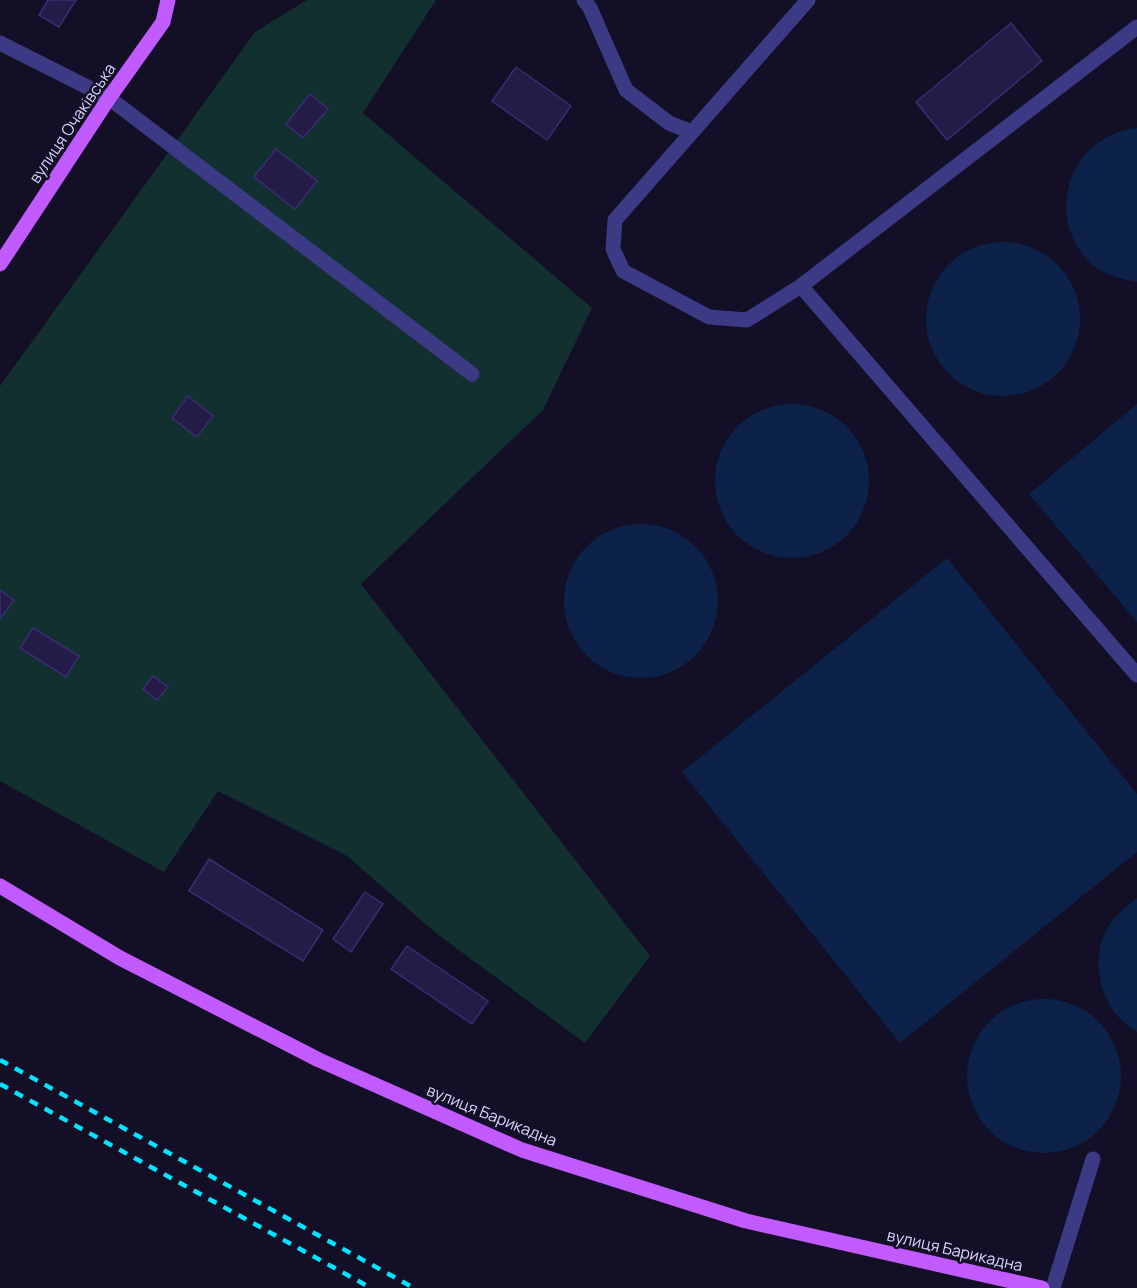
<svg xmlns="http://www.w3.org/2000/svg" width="1137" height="1288" font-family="Manrope,sans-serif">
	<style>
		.green { fill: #12302f }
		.water { fill: #0c2248 }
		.building { fill: #241b47; stroke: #3b2d73; stroke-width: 1.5 }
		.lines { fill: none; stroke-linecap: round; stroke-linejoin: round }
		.minor { stroke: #3d3a85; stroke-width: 15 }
		.major { stroke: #c25bff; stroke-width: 15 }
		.rail { stroke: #00e5ff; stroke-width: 4.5; stroke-dasharray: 9 8; stroke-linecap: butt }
		.labels { text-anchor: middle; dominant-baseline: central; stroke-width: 5; stroke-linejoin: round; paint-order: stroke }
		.street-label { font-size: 16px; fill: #d9d4ff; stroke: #130f26 }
	</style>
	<rect width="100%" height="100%" fill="#130f26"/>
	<path class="green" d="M307,0H436L363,113L592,308L543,410L361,584L650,956L585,1043L437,934L347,856L218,791L164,872L0,781V386L255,32Z"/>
	<path class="water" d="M1137,128V282C1122,279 1107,276 1094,266C1056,235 1058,175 1095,145C1107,136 1122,129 1137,128Z
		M926 319a77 77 0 1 1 154 0a77 77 0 1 1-154 0Z
		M715 481a77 77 0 1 1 154 0a77 77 0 1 1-154 0Z
		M1137,404V622L1029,494Z
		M564 601a77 77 0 1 1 154 0a77 77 0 1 1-154 0Z
		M947,558L1137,794V852L900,1043L682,772Z
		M1137,898V1032C1104,1013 1090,971 1104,935C1110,919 1124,908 1137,898Z
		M967 1076a77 77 0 1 1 154 0a77 77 0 1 1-154 0Z"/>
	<path class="building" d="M48,0H76L59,27L39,15Z
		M1011,23L1042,61L947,140L916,102Z
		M516,67L571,106L547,140L492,101Z
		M310,94L328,109L303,138L286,124Z
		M276,149L317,181L295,209L254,177Z
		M188,396L213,416L197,437L172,418Z
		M0,590L14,600L0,619Z
		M33,628L79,656L66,677L20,648Z
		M153,676L168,687L157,700L143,689Z
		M209,859L323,930L303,961L189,891Z
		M365,892L383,904L351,952L333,939Z
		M407,946L488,1001L472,1024L391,969Z"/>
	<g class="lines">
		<path class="minor" d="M584,0L590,8L626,90L669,123L692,132
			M1137,27L801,286L1137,675
			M0,43L109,98L472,374
			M801,286L747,320L709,317L623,271L613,249L615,220L808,0
			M1053,1288L1093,1159"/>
		<path class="major" d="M0,264L109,98L163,22L168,0
			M0,886L120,958L319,1060L522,1150L746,1221L1042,1288"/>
		<path class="rail" d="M0,1060L414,1288
			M0,1084L371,1288"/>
	</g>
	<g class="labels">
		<g class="street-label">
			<text transform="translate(72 123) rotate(-56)">вулиця Очаківська</text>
			<text transform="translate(492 1115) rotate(22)">вулиця Барикадна</text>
			<text transform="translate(955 1250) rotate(13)">вулиця Барикадна</text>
		</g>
	</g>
</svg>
